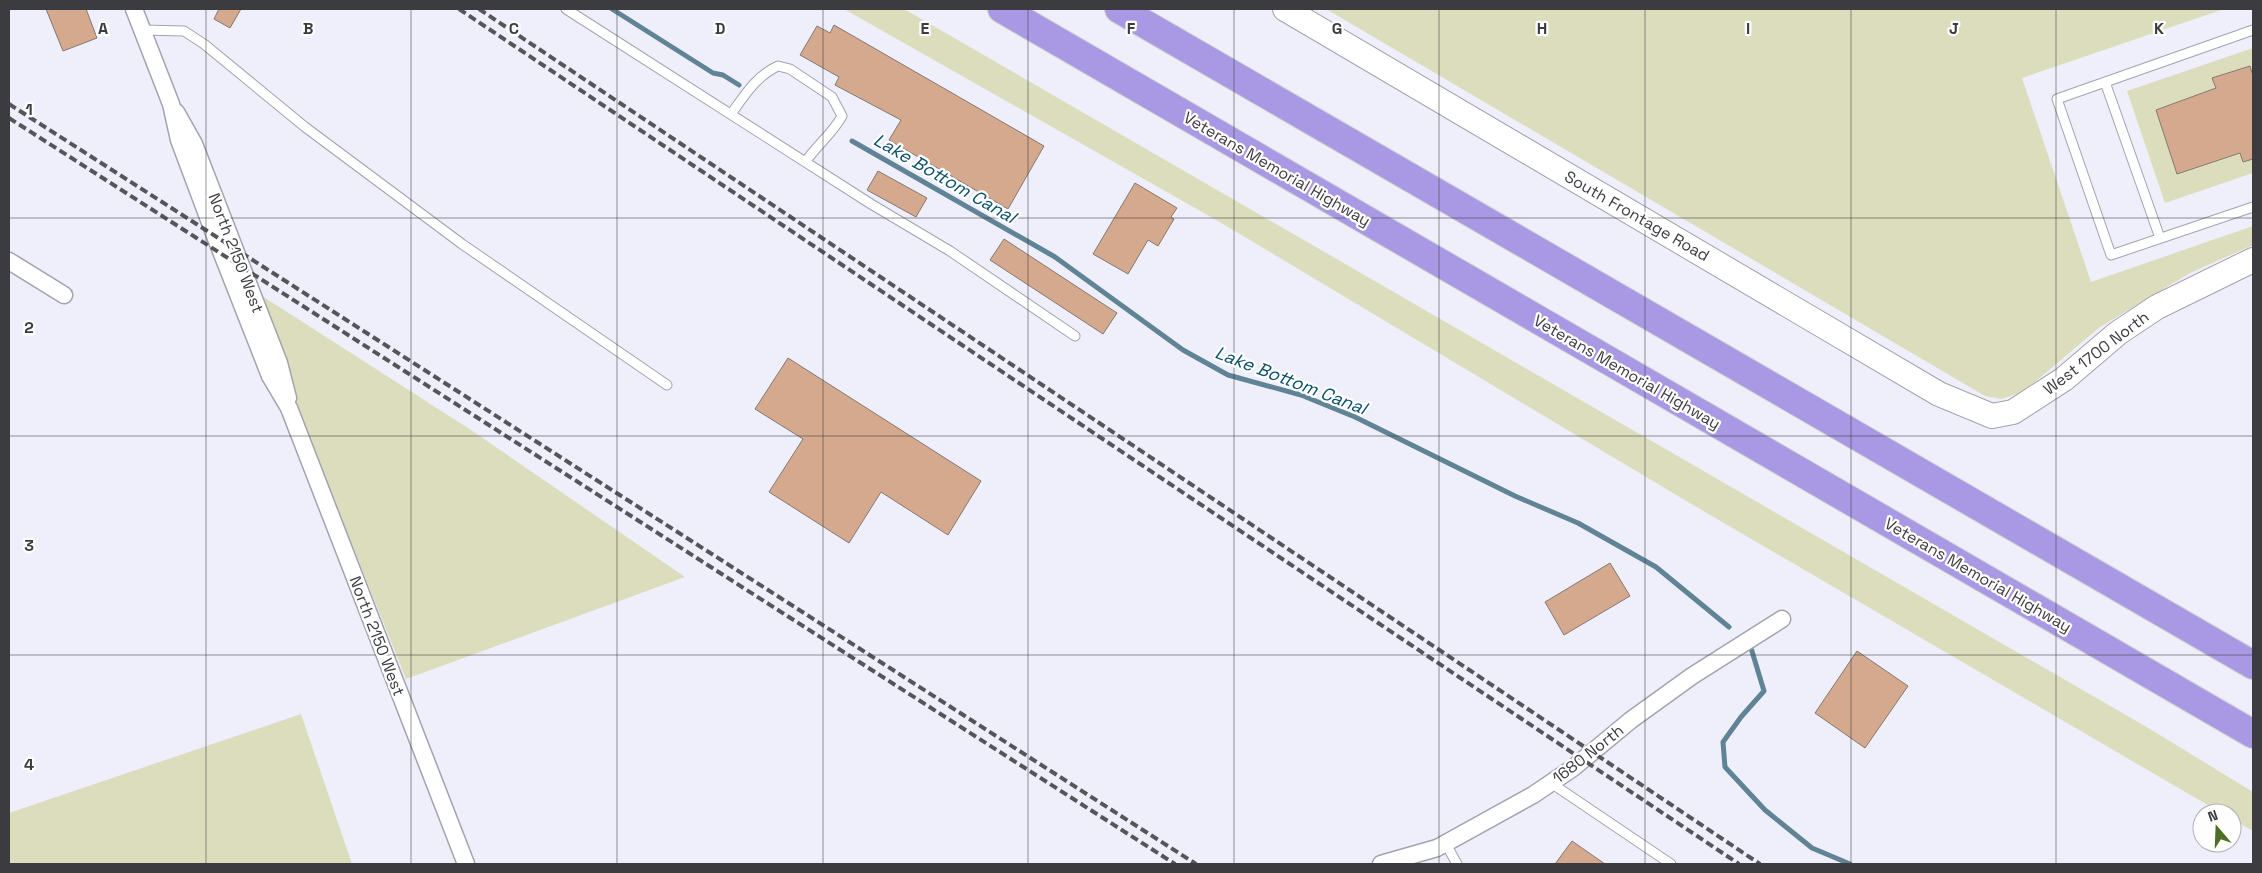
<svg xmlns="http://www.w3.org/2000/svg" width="2262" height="873" font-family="'Space Grotesk',sans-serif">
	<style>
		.green { fill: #dbddbc }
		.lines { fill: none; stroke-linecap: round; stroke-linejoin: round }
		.stream { stroke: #608496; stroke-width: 5 }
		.building { fill: #d5a98d; stroke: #837872 }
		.lane-casing { stroke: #a2a3ae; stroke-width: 11 }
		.street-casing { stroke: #a2a3ae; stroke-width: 19 }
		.secondary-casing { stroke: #a2a3ae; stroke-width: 26 }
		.highway-casing { stroke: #d0d0d1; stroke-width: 30 }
		.lane { stroke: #fff; stroke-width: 9 }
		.street { stroke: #fff; stroke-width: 16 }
		.secondary { stroke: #fff; stroke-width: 24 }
		.highway { stroke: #a999e4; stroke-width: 28 }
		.rail { stroke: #55555b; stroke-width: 4; stroke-dasharray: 8 4; stroke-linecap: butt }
		.grid { fill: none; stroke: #3b3b40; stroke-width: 1; stroke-opacity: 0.55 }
		.labels { text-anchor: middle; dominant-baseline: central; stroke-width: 4.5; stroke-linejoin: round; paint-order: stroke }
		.street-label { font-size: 16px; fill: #3b3b40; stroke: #fefefe }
		.water-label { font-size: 18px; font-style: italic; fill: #095069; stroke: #fefefe }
		.grid-label { font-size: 16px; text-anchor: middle; font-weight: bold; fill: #3b3b40; stroke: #fefefe; stroke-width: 4.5; stroke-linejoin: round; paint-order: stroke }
	</style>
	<rect width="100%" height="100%" fill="#efeffc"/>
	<path class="green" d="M844,9H904L2150,729L2253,792V831L2232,819V813H2222L2187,793L1688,502L1218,221Z
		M1326,9H2224L2022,78L2091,282L2253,226V245L2190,273L2100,327L2023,392L2001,399L1985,396Z
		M2253,48V76L2250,66L2213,78L2216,88L2156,110L2177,174L2240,153L2243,162L2253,159V173L2165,203L2127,91Z
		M259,294L471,430L685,577L406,679L298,410Z
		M301,714L352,864H9V813Z"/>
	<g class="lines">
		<path class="stream" d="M612,9L713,73L723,75L739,85
			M852,141L1055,257L1183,350L1228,375L1301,395L1355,417L1515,496L1578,523L1656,567L1729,627
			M1751,648L1764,691L1741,717L1723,742L1725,767L1765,810L1812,848L1850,864"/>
	</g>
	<path class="building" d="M46,9H86L97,38L63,51Z
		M219,9H241L230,28L214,19Z
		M834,25L1044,146L1008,209L889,140L901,120L835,85L839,77L800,55L817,26L830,33Z
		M2250,66L2253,76V159L2243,162L2240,153L2177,174L2156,110L2216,88L2212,78Z
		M878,171L927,198L916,217L867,190Z
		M1135,183L1177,208L1171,217L1174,219L1158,246L1148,240L1128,274L1093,254Z
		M1004,239L1117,313L1103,334L990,260Z
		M788,358L981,481L948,535L881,492L849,543L769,492L803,439L755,409Z
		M1610,563L1630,596L1564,635L1545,602Z
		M1857,651L1908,686L1865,748L1815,713Z
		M1572,841L1605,864H1555Z"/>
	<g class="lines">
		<defs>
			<path id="lane" d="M566,9L871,204L950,251L1075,336
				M142,30L184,31L204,44L305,127L462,244L667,385
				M2253,30L2057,99L2111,255L2253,207
				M2105,82L2160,238
				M731,114C745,95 756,76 778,66L790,69L832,97L842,116C833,133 817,145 806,161
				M1551,783L1671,864
				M1446,844L1457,864"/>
			<path id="street" d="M134,9L171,104L179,140L215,236L270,376L289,408L466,864
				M176,112L194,144L279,363L288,398
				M9,261L64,295
				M1381,864L1437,848L1533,795L1573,768L1631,720L1692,676L1782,619"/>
			<path id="secondary" d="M1285,9L1939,394L1992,416L2013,412L2064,379L2118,333L2157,307L2253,260"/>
			<path id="highway" d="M1002,9L2253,734
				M1119,9L2253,665"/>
		</defs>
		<use href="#lane" class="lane-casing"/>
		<use href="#street" class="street-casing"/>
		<use href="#secondary" class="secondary-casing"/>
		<use href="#highway" class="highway-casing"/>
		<use href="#lane" class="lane"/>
		<use href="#street" class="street"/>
		<use href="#secondary" class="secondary"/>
		<use href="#highway" class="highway"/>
		<path class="rail" d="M459,9L1739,864
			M479,9L1760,864
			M9,104L1196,864
			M9,118L1175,864"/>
	</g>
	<path class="grid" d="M206,9V864M411,9V864M617,9V864M823,9V864M1028,9V864M1234,9V864M1439,9V864M1645,9V864M1851,9V864M2056,9V864M9,218H2253M9,436H2253M9,655H2253"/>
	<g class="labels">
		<g class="street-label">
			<text transform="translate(1277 169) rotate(30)">Veterans Memorial Highway</text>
			<text transform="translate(1637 216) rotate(30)">South Frontage Road</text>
			<text transform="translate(236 253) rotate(69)">North 2150 West</text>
			<text transform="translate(2096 353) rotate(-37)">West 1700 North</text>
			<text transform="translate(1627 372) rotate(30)">Veterans Memorial Highway</text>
			<text transform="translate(1978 575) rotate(30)">Veterans Memorial Highway</text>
			<text transform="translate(377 636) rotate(69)">North 2150 West</text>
			<text transform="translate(1588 754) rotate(-38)">1680 North</text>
		</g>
		<g class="water-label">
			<text transform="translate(945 178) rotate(30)">Lake Bottom Canal</text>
			<text transform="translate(1291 380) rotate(21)">Lake Bottom Canal</text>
		</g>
	</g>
	<g class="grid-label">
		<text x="103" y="34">A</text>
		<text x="308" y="34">B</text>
		<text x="514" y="34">C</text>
		<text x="720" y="34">D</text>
		<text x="925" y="34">E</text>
		<text x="1131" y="34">F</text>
		<text x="1337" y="34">G</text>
		<text x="1542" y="34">H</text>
		<text x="1748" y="34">I</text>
		<text x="1954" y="34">J</text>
		<text x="2159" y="34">K</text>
		<text x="29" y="115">1</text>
		<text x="29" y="333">2</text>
		<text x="29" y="551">3</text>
		<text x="29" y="770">4</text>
	</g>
	<rect width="2262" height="873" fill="none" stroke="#3b3b40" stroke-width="20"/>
	<g transform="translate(2217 828) rotate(341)"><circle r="24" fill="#fefefe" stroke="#b0b0b2"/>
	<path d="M0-4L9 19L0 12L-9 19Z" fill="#4e6e25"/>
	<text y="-8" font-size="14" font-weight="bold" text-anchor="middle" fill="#3b3b40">N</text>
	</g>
</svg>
